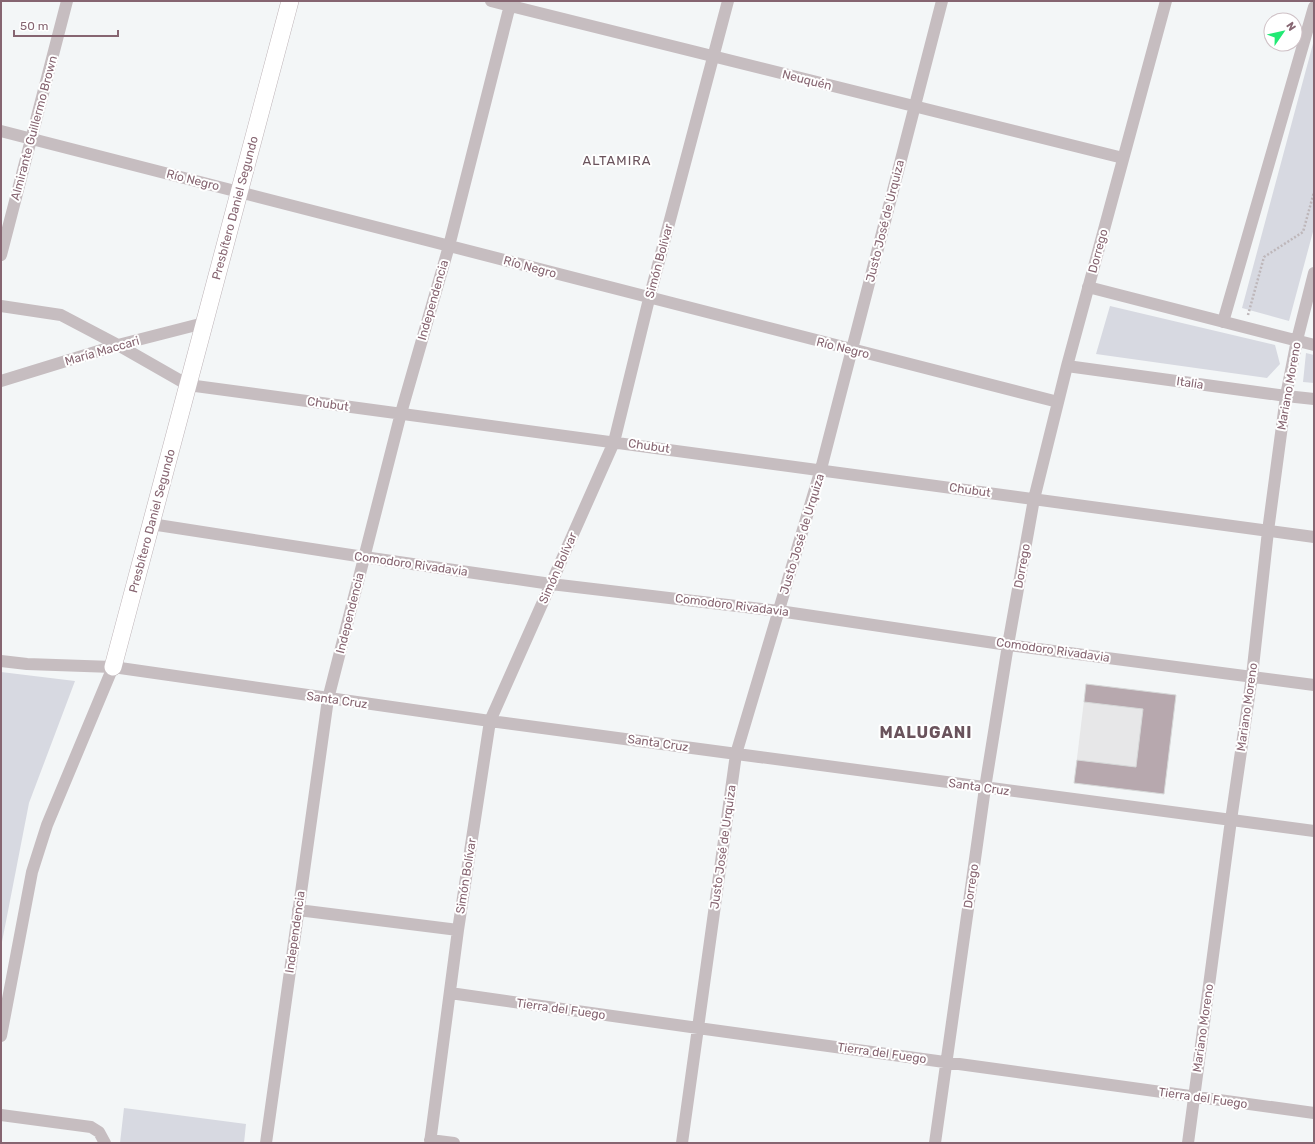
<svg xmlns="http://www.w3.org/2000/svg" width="1315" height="1144" font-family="Rubik,sans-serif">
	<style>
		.built { fill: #e7e7e8 }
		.green { fill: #d7d9e1 }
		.building { fill: #b7a8ae; stroke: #d6d8d8 }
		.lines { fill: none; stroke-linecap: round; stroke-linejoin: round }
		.secondary-casing { stroke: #bdb2b6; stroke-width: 18 }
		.path { stroke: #beb7ba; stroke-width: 2.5; stroke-dasharray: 2 2; stroke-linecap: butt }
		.minor { stroke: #c6bdc0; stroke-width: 12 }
		.secondary { stroke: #fff; stroke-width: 17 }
		.labels { text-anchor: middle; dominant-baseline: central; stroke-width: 4; stroke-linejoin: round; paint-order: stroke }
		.street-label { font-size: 12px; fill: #866571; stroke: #fff }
		.neighbourhood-label { font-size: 13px; letter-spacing: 1px; fill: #6a535c; stroke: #fff }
		.district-label { font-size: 16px; font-weight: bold; letter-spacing: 1px; fill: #6a535c; stroke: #fff }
	</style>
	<rect width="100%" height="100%" fill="#f3f6f7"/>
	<path class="built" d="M1086,684L1176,695L1164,794L1074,783Z"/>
	<path class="green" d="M1314,40V228L1289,321L1242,308Z
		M1110,306L1275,345L1280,364L1267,378L1096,354Z
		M1306,353L1314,355V383L1303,382Z
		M1,672L75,681L29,803L1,947Z
		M124,1108L246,1124L244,1143H120Z"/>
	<path class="building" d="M1086,684L1176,695L1164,794L1074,783L1077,760L1136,767L1143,709L1084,702Z"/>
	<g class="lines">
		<defs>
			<path id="secondary" d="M113,667L290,1"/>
		</defs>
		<use href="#secondary" class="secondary-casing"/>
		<path class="path" d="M1248,315L1264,257L1303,232L1314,192"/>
		<path class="minor" d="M491,1L1123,158
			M1,131L1058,402
			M1,255L67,1
			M1088,287L1314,345
			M1,306L61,315L118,345L188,385L1314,537
			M1223,322L1314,7
			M1067,366L1286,396L1314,399
			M1,381L118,345L204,323
			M151,524L364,557L551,584L779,611L1008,645L1314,685
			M1,661L27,664L113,667L490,721L1314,831
			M298,910L458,930
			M450,993L698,1028L1314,1113
			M1,1036L32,872L47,825L113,667
			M1,1115L91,1127L99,1132L105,1143
			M430,1140L454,1143
			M266,1143L328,699L401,413L449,246L511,1
			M430,1143L458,930L490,721L614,442L649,299L728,1
			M682,1143L736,754L821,469L942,1
			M935,1143L985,788L1008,645L1034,499L1067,366L1166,1
			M1188,1143L1231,820L1252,676L1268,531L1286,396L1297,340L1314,273"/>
		<use href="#secondary" class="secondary"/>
	</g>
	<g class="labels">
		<g class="street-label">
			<text transform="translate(807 80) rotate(14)">Neuquén</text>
			<text transform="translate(34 128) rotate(-75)">Almirante Guillermo Brown</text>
			<text transform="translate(193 180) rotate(14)">Río Negro</text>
			<text transform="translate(235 208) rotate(-75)">Presbítero Daniel Segundo</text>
			<text transform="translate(885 221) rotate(-76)">Justo José de Urquiza</text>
			<text transform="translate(1098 251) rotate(-75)">Dorrego</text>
			<text transform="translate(659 261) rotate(-75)">Simón Bolívar</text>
			<text transform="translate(530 267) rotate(15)">Río Negro</text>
			<text transform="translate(433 300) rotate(-74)">Independencia</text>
			<text transform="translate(843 348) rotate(14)">Río Negro</text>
			<text transform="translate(102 351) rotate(-16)">María Maccari</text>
			<text transform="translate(1190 383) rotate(8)">Italia</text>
			<text transform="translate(1289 386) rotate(-80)">Mariano Moreno</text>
			<text transform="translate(328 404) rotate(8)">Chubut</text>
			<text transform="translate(649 446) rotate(8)">Chubut</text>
			<text transform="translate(970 490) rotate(8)">Chubut</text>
			<text transform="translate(152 521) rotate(-75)">Presbítero Daniel Segundo</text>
			<text transform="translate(802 534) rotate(-73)">Justo José de Urquiza</text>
			<text transform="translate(411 564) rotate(8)">Comodoro Rivadavia</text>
			<text transform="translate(1022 566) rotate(-80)">Dorrego</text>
			<text transform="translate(558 568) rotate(-66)">Simón Bolívar</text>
			<text transform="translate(732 605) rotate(7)">Comodoro Rivadavia</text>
			<text transform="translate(350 613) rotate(-76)">Independencia</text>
			<text transform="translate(1053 650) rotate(8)">Comodoro Rivadavia</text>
			<text transform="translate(337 700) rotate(8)">Santa Cruz</text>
			<text transform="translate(1247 707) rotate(-82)">Mariano Moreno</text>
			<text transform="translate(658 743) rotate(8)">Santa Cruz</text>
			<text transform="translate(979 787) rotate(8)">Santa Cruz</text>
			<text transform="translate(723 847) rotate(-82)">Justo José de Urquiza</text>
			<text transform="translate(466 876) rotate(-81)">Simón Bolívar</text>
			<text transform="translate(971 886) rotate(-82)">Dorrego</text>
			<text transform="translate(295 932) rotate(-82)">Independencia</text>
			<text transform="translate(561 1009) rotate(8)">Tierra del Fuego</text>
			<text transform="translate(1203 1028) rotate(-82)">Mariano Moreno</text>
			<text transform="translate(882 1053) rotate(8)">Tierra del Fuego</text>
			<text transform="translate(1203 1098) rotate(8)">Tierra del Fuego</text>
		</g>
		<g class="neighbourhood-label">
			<text x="617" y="160">ALTAMIRA</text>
		</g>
		<g class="district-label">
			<text x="926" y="732">MALUGANI</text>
		</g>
	</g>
	<rect width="1315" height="1144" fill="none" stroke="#866571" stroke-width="4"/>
	<g transform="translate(1283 32) rotate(56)"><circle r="19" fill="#ffffff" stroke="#cfc1c6"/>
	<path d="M0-3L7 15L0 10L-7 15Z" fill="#22e974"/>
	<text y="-6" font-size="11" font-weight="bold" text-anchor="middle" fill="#866571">N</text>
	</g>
	<path d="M14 30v6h104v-6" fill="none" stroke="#866571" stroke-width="2"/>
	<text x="20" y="30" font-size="12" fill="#866571" stroke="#ffffff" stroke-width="3" paint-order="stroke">50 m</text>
</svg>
